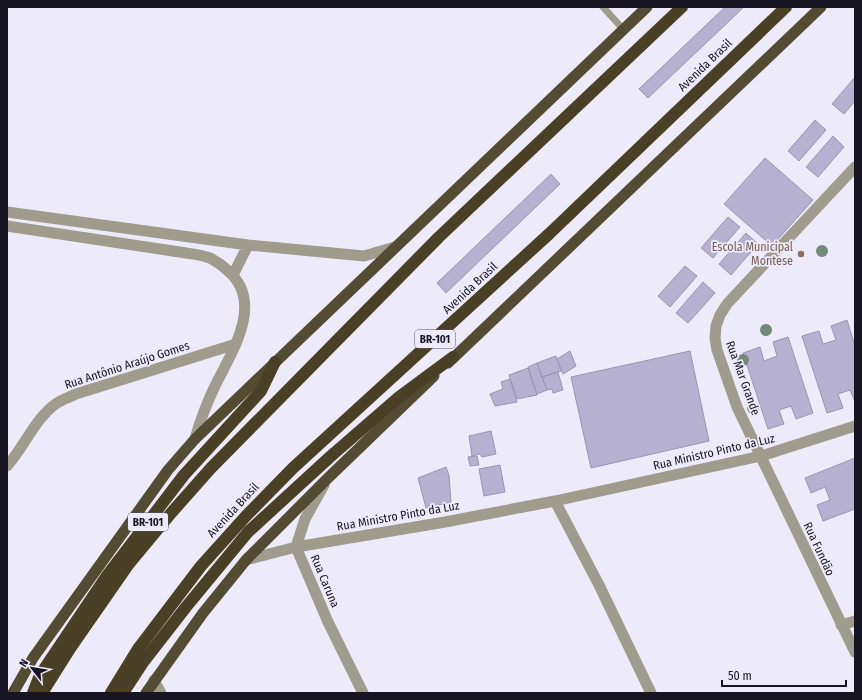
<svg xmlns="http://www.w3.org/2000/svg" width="862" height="700" font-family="'Fira Sans Condensed',sans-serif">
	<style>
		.building { fill: #b6b1d0; stroke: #9a95b7 }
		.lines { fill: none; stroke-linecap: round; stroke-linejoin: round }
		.service { stroke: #9f9b8d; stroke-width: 7 }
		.minor { stroke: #9f9b8d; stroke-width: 11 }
		.trunk { stroke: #544c32; stroke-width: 11 }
		.motorway { stroke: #494025; stroke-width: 12 }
		.tree { fill: #73897c }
		.education-dot { fill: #8d6e63; stroke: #edebfa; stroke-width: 1.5 }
		.labels { text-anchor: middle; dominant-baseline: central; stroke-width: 3.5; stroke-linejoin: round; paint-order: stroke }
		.shield { fill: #edebfa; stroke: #585563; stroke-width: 1 }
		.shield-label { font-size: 11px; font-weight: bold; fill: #181522 }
		.street-label { font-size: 12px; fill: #181522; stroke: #edebfa }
		.education-label { font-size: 12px; fill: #785e54; stroke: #edebfa; text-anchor: end }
	</style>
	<rect width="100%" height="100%" fill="#edebfa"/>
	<path class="building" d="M725,7H744L648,98L639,89Z
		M855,77V101L844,114L832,104Z
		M815,120L826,130L799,161L788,151Z
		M833,136L844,147L818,177L806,167Z
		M765,158L813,200L772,246L724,204Z
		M551,174L560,184L446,293L437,283Z
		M728,217L740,227L713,258L701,248Z
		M746,233L758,244L731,275L719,264Z
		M685,266L697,276L670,307L658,296Z
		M703,282L715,293L688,323L676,313Z
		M847,320L855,346V402L850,390L838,394L843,408L827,413L802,336L819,331L823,344L836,340L831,326Z
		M788,337L813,413L796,419L791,406L779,410L784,424L768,429L743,353L760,347L764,361L777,356L773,342Z
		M570,351L576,366L563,374L557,359Z
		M690,351L709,441L591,468L571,377Z
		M556,356L561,371L542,377L537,363Z
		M537,363L547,390L537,394L528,367Z
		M528,368L537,395L517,399L509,375Z
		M558,372L563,390L553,393L552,389L547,390L542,377Z
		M510,379L517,402L495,406L490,394L503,389L501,382Z
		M491,431L496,454L482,457L480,454L472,456L469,436Z
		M477,456L479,465L470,466L468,457Z
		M855,458V509L823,521L817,505L830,500L825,487L811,493L805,478Z
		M500,465L505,492L484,496L479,469Z
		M446,467L449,475L451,502L426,508L418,478Z"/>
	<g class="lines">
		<path class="service" d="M603,7L623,29"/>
		<path class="minor" d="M855,167L727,304L720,315L716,326L715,338L717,350L737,407L855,652
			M7,212L248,245L364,256L395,247
			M7,226L186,253C193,254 202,255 210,258C216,261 222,265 227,270C266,302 231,353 214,388C206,405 200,421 195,439
			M233,275L248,245
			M7,466C25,446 35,418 57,403C63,399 70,397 76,394L236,344
			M324,485L305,519L296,547L328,622L363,693
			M555,501L599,585L651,693
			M246,560L296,547L445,522L555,501L761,456L855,426
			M841,625L855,621
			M154,680L161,693"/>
		<path class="trunk" d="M448,363L821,7
			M13,693L33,658L168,470L195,439L647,7
			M146,693L203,613L246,560L327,479L434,376"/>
		<path class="motorway" d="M33,693L40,675L106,577L184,475L261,391L275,362
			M42,693L71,647L128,565L172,512L211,468L439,237L682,7
			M111,693L138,649L201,566L246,516L293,468L549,234L786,7
			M123,693L144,661L186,607L248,532L331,456L399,397L453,357"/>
	</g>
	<g class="tree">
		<circle cx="822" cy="251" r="6"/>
		<circle cx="766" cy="330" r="6"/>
		<circle cx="743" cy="360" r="6"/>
		<circle cx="753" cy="408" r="6"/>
	</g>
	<circle class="education-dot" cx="801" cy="254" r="4"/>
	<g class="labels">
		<g class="shield">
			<rect x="415" y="330" width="40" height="18" rx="3"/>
			<rect x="128" y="513" width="40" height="18" rx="3"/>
		</g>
		<g class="shield-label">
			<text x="435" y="339">BR-101</text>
			<text x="148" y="522">BR-101</text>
		</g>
		<g class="street-label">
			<text transform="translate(705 65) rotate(-44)">Avenida Brasil</text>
			<text transform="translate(470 288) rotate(-43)">Avenida Brasil</text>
			<text transform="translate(127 365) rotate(-18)">Rua Antônio Araújo Gomes</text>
			<text transform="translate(743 378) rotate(70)">Rua Mar Grande</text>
			<text transform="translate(714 452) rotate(-13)">Rua Ministro Pinto da Luz</text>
			<text transform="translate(233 510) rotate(-47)">Avenida Brasil</text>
			<text transform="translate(398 516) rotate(-10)">Rua Ministro Pinto da Luz</text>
			<text transform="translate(819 549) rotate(65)">Rua Fundão</text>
			<text transform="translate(325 581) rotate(67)">Rua Caruna</text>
		</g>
		<g class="education-label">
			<text x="793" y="247">Escola Municipal<tspan x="793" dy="14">Montese</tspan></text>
		</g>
	</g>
	<rect width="862" height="700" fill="none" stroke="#181522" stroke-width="16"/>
	<g transform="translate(32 668) rotate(301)" stroke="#edebfa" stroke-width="3" paint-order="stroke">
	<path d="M0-3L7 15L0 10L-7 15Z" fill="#181522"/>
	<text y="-6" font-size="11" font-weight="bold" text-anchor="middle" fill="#181522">N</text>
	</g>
	<path d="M722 680v6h124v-6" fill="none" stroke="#181522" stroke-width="2"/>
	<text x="728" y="680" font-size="12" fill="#181522" stroke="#edebfa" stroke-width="3" paint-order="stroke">50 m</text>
</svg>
